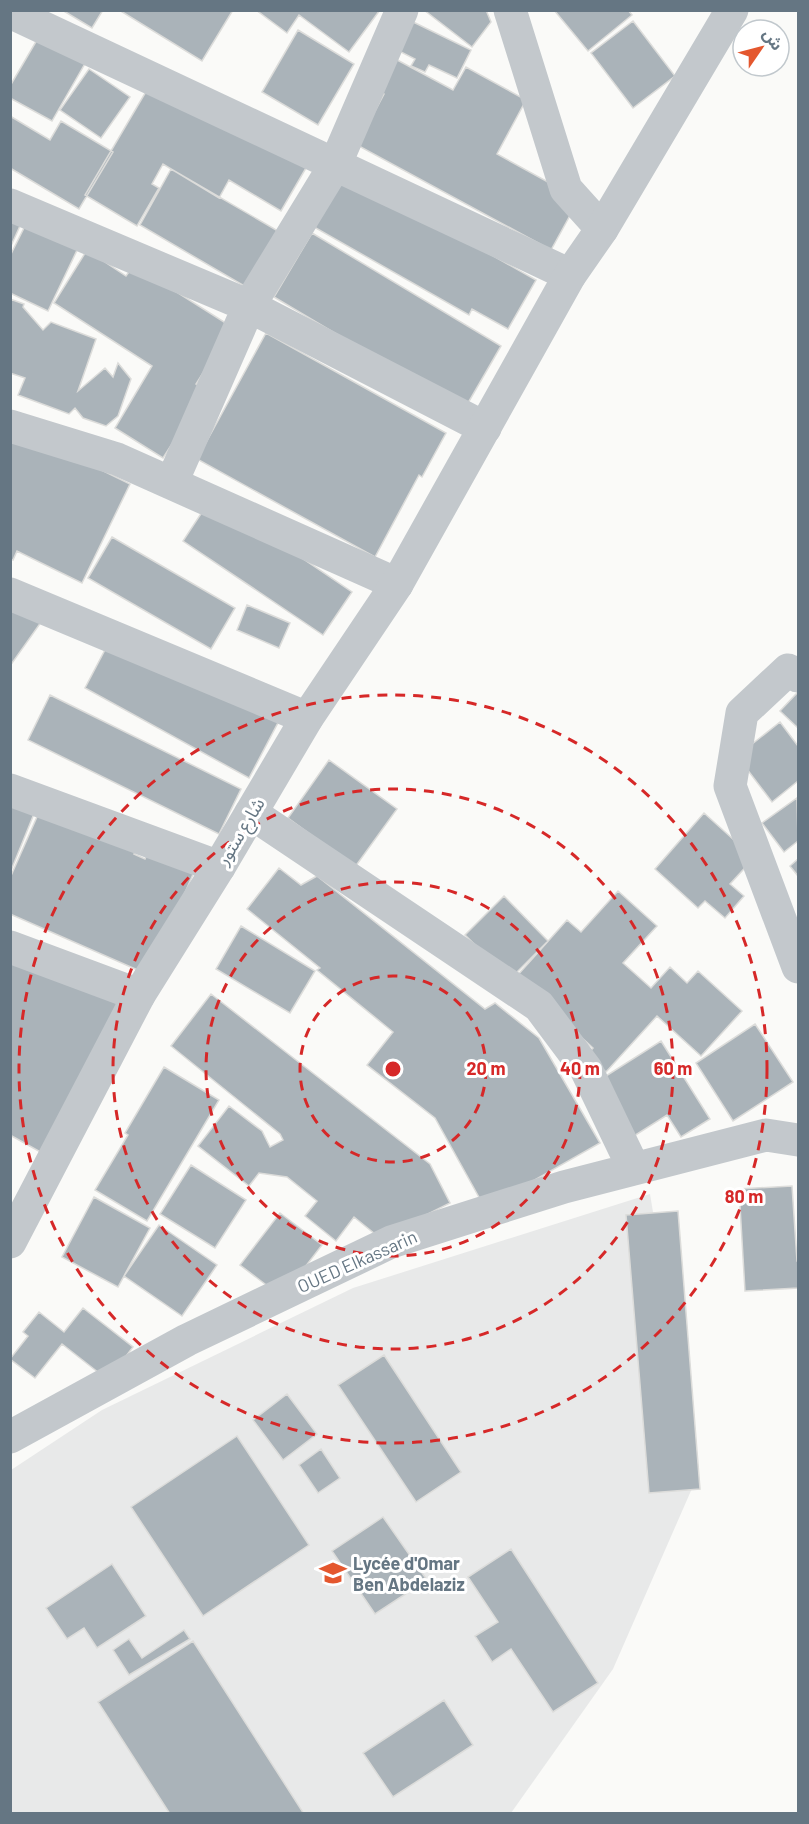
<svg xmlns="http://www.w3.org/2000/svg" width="809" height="1824" font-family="Barlow,'Noto Sans Arabic',sans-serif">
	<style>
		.built { fill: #e8e9e9 }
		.building { fill: #aab3b9; stroke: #dcdcda; stroke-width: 1.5 }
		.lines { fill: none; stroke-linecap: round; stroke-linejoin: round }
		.minor { stroke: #c3c8cc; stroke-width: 33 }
		.tertiary { stroke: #c3c8cc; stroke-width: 33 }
		.ring { fill: none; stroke: #d62828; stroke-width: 3; stroke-dasharray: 10 8 }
		.labels { text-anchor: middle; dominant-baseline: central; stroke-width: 6; stroke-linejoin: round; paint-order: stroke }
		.street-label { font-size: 18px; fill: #657683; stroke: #fff }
		.poi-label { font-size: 18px; font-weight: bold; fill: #657683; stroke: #fff; text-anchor: start }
		.centre { fill: #d62828; stroke: #fff; stroke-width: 3 }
		.ring-label { font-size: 18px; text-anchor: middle; font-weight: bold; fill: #d62828; stroke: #fff; stroke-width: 6; stroke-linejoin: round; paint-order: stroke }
	</style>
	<rect width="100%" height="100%" fill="#fafaf8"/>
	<path class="built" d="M650,1194L697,1477L613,1669L511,1813L11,1814V1470L102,1410L353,1288Z"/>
	<path class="building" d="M62,10H103L92,28Z
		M119,10H233L202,61Z
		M256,10H380L349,52L299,15L287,33Z
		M424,10H486L491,22L472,47Z
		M554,10H628L632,15L588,51Z
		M407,19L471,50L457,78L429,65L425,72L411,66L415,59L393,48Z
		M633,21L675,76L633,108L591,53Z
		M298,30L354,64L318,125L262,92Z
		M41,33L87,60L52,121L10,98V86Z
		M388,55L453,90L466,67L526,100L497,154L579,199L551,250L357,145L384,94L370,87Z
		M89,69L130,97L101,138L60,110Z
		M154,78L306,168L281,211L229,180L219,198L163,164L152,184L159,188L137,226L85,195Z
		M10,116L50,140L61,121L113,152L79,209L10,168Z
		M171,169L278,231L246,287L140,225Z
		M344,172L536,280L508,329L472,309L469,315L314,227Z
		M10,211L24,217L10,248Z
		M29,218L80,244L48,311L10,293V256Z
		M312,233L501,346L464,410L274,297Z
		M87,250L126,276L134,265L232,327L196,384L206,391L163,458L115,428L152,366L54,303Z
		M10,299L24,304L23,307L43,330L51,322L96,339L78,391L105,368L113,377L118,363L131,379L118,416L106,426L83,418L75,408L69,414L18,395L25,378L10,373Z
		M266,333L446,433L422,477L419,475L375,557L197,459Z
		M10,425L130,484L82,583L17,551L13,560L10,559Z
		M212,497L352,592L323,635L183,541Z
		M112,537L235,608L211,649L88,578Z
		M10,596L44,618L10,666Z
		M247,605L290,623L279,648L237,630Z
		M117,627L281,717L249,778L85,688Z
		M798,692V728L780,711Z
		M50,695L241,789L219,834L28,740Z
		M780,722L798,746V781L772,802L737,756Z
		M329,760L397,809L355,867L288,818Z
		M10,781L42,794L10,873Z
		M48,792L142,834L134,854L145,859L155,836L201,856L149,975L10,914V878Z
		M797,798L798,841L784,852L762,823Z
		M704,813L754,858L730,884L744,896L725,918L705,901L698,908L655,869Z
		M798,859V876L790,866Z
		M279,868L301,885L317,876L485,1009L495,1003L539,1038L600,1143L485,1208L435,1118L367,1065L393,1032L317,970L320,968L247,909Z
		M618,891L657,926L623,963L651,988L670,967L687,983L698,971L742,1011L701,1056L657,1016L606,1072L587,1055L593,1048L516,977L567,920L581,932Z
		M504,896L548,941L510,979L465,935Z
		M241,926L315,971L290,1013L216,969Z
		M10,944L137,1014L60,1163L10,1135Z
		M211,994L430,1164L450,1203L380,1238L354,1217L336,1241L305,1216L317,1201L287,1177L259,1173L249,1186L198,1146L229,1106L262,1131L270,1147L283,1140L280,1134L171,1046Z
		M755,1024L793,1082L733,1121L696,1063Z
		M661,1041L710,1119L681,1137L667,1115L634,1136L598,1081Z
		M164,1067L219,1100L147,1221L95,1190L128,1135L125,1133Z
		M191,1165L246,1200L215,1248L160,1214Z
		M792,1186L797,1261H798V1288L745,1291L739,1189Z
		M94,1197L150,1228L118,1287L62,1257Z
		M678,1211L700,1489L649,1493L626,1215Z
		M280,1213L322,1245L282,1297L240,1265Z
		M159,1225L217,1265L182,1316L124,1276Z
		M83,1308L133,1347L108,1380L62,1344L35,1378L10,1359L28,1336L23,1332L39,1312L64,1332Z
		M384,1355L461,1472L416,1502L338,1385Z
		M287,1394L317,1434L283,1460L253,1420Z
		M237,1436L309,1545L203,1616L131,1507Z
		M321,1449L340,1478L318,1493L299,1465Z
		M383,1517L427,1580L375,1614L332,1551Z
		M511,1549L598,1683L553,1712L511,1649L492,1662L475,1636L498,1622L468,1577Z
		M112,1564L146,1616L97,1648L84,1628L67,1639L46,1608Z
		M184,1630L190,1639L129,1675L113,1650L129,1639L142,1658Z
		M193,1641L304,1814H170L98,1702Z
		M444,1700L473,1745L393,1797L363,1753Z"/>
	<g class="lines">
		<path class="minor" d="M510,10L566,189L602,229
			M10,12L570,275
			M10,205L249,306L485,428
			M10,426L117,459L397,584
			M172,482L249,306L335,165L402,10
			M10,594L307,718
			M798,676L788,670L742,713L730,786L798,967
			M10,790L219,867
			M251,813L539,1006L586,1069L634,1169
			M10,947L139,995
			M10,1437L187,1340L391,1242L564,1187L766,1135L798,1140"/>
		<path class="tertiary" d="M10,1242L139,995L219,867L307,718L397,584L570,275L602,229L732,10"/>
	</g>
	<g class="ring">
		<circle cx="393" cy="1069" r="93"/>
		<circle cx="393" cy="1069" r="187"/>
		<circle cx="393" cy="1069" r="280"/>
		<circle cx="393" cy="1069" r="374"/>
	</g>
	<defs>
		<symbol id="school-bare" viewBox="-9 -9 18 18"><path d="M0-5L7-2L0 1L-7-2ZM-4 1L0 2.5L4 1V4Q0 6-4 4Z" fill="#e4572e" stroke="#fff" stroke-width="2.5" paint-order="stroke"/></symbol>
	</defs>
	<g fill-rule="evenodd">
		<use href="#school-bare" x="314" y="1554" width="38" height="38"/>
	</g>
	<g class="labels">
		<g class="street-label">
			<text transform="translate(240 831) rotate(-59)">شارع ستور</text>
			<text transform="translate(357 1261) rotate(-24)">OUED Elkassarin</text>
		</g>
		<g class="poi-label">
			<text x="353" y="1563">Lycée d'Omar<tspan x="353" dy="21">Ben Abdelaziz</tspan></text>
		</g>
	</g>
	<circle cx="393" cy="1069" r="9" class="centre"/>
	<g class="ring-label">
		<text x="486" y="1075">20 m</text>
		<text x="580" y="1075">40 m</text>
		<text x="673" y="1075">60 m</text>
		<text x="744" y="1203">80 m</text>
	</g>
	<rect width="809" height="1824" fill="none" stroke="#657683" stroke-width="24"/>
	<g transform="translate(761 48) rotate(55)"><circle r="28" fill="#ffffff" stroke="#c1c8cd" stroke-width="1.5"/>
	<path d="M0-4.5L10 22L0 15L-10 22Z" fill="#e4572e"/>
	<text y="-9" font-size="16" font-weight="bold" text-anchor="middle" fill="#657683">ش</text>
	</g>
</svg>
